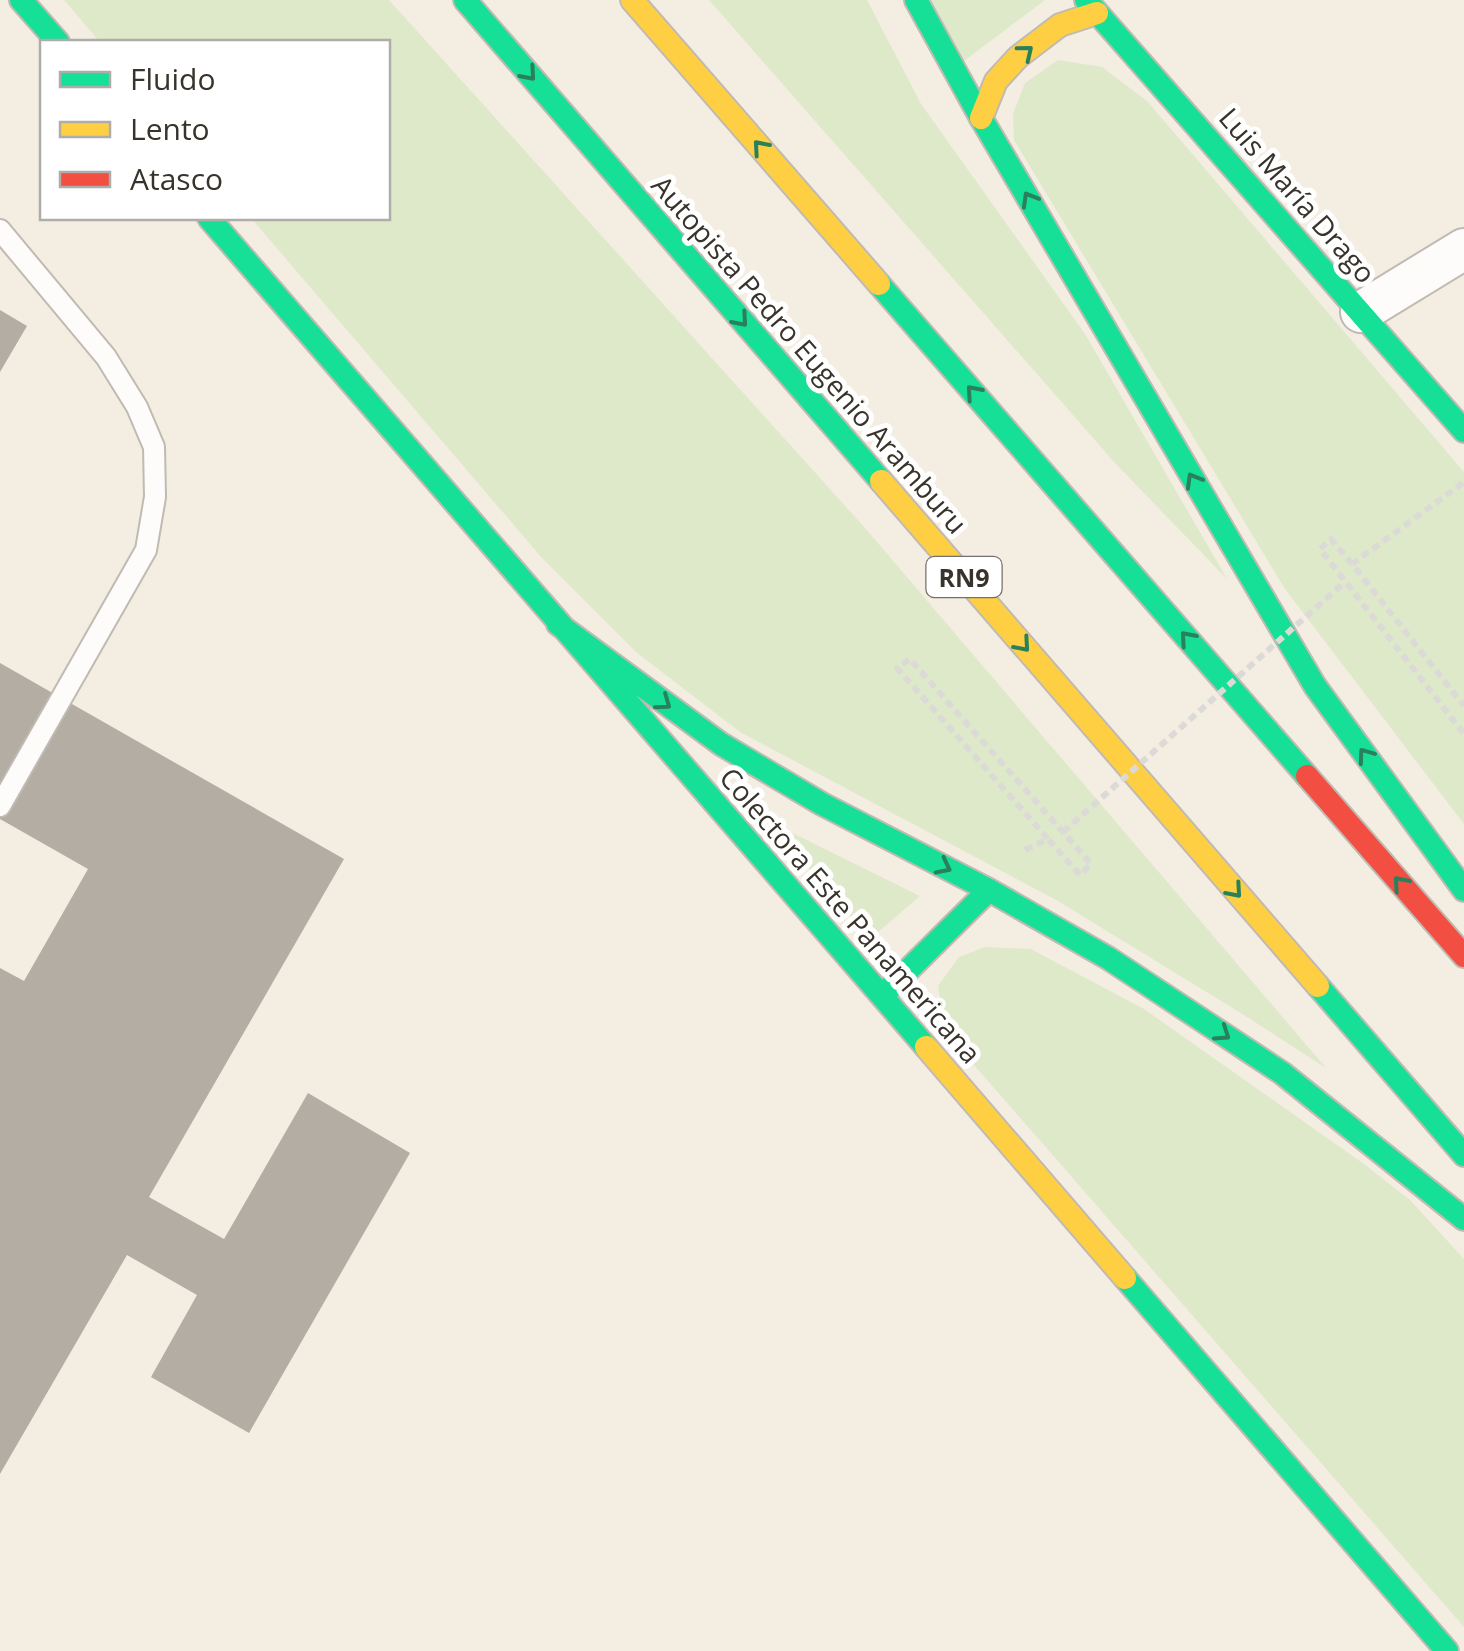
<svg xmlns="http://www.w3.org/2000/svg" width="1464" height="1651" font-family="'Open Sans',sans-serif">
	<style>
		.green { fill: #dee9c9 }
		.building { fill: #b3ada4 }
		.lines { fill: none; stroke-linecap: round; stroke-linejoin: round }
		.lane-casing { stroke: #c0bab2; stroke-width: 24 }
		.street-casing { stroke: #c0bab2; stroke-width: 44 }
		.fast-casing { stroke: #c0bab2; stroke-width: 26 }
		.slow-casing { stroke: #c0bab2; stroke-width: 26 }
		.jam-casing { stroke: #c0bab2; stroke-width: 26 }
		.path { stroke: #dcdad7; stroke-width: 6; stroke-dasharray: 8 5; stroke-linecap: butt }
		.lane { stroke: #fdfcfb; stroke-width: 20 }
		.street { stroke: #fdfcfb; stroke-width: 40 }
		.fast { stroke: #16e098; stroke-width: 22 }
		.slow { stroke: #ffcf43; stroke-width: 22 }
		.jam { stroke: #f24e42; stroke-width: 22 }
		.path-bridge { stroke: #dcdad7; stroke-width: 6; stroke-dasharray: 8 5; stroke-linecap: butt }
		.oneway { stroke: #29815c }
		.labels { text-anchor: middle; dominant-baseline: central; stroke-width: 10; stroke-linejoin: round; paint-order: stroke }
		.shield { fill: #fff; stroke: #74706b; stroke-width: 2.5 }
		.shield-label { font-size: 25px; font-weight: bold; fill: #38332b }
		.street-label { font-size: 28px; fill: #38332b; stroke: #fff }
	</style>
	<rect width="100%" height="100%" fill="#f4ede2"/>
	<path class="green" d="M64,0H389L865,528L1326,1068L1244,1015L1058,901L740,732L636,652L542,558L251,218H388V42H100Z
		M709,0H867L921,104L1085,334L1227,579L1115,463Z
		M926,0H1045L960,64Z
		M1058,60L1102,67L1147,101L1464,472V824L1285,589L1014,140L1013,114L1025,83Z
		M768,821L920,896L870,939Z
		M985,947L1031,949L1144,1009L1364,1164L1410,1200L1464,1259V1627L961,1050L943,1017L938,986L959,957Z"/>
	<path class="building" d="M0,310L27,326L0,372Z
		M0,663L344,859L149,1197L224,1239L308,1093L410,1153L249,1433L151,1377L197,1295L127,1255L0,1474V968L24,981L88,869L0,819Z"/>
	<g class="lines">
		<defs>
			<path id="lane" d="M0,230L106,357L137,407L154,447L155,497L146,550L0,806"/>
			<path id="street" d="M1361,312L1464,249"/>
			<path id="fast" d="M21,0L58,42
				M465,0L881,481
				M916,0L981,118L1315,686L1464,890
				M1086,0L1464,431
				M209,218L926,1047
				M879,284L1307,776
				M558,624L721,744L822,804L989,890L1108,958L1282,1073L1464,1219
				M1318,986L1464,1155
				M882,996L989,890
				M1125,1278L1447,1651"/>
			<path id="slow" d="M632,0L879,284
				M981,118L996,81L1018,57L1060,25L1097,13
				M881,481L1318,986
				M926,1047L1125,1278"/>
			<path id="jam" d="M1307,776L1464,956"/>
		</defs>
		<use href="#lane" class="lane-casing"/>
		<use href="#street" class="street-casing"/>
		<use href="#fast" class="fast-casing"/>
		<use href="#slow" class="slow-casing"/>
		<use href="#jam" class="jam-casing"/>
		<path class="path" d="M1463,483L1352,564L1464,706
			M1352,564L1331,539L1320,549L1464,734
			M1025,850L1048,839L897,668L910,659L1091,864L1080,875L1048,839"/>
		<use href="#lane" class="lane"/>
		<use href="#street" class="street"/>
		<use href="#fast" class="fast"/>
		<use href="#slow" class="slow"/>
		<use href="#jam" class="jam"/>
		<path class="path-bridge" d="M1063,832L1345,582"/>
	</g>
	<defs><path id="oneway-chevron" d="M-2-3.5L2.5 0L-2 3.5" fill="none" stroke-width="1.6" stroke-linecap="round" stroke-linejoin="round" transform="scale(2.5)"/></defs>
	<g class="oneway">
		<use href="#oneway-chevron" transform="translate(1026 52) rotate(-39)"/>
		<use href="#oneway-chevron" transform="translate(529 74) rotate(49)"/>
		<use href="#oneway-chevron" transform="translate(760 147) rotate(-131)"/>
		<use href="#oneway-chevron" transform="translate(1029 199) rotate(-120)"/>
		<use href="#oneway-chevron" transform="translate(741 320) rotate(49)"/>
		<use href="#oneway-chevron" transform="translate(973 392) rotate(-131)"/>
		<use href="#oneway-chevron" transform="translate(1193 480) rotate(-120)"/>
		<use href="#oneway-chevron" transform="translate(1187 638) rotate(-131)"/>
		<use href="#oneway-chevron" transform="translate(1023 645) rotate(49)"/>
		<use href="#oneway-chevron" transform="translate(664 703) rotate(36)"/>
		<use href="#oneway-chevron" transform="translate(1365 755) rotate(-126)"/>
		<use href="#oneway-chevron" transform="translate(944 867) rotate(27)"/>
		<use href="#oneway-chevron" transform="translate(1400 883) rotate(-131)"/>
		<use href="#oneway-chevron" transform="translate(1235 891) rotate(49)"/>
		<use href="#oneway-chevron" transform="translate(1223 1034) rotate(34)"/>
	</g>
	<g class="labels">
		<rect class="shield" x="926.5" y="557" width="75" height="40" rx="8"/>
		<g class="shield-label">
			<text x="964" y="577">RN9</text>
		</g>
		<g class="street-label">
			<text transform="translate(1298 195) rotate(49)">Luis María Drago</text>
			<text transform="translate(810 354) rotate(49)">Autopista Pedro Eugenio Aramburu</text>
			<text transform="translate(851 915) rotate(49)">Colectora Este Panamericana</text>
		</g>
	</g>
	<rect x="40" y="40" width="350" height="180" fill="#ffffff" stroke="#afadaa" stroke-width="2.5"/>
	<rect x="60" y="72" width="50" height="15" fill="#16e098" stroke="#afadaa" stroke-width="2.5"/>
	<text x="130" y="90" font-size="30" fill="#38332b">Fluido</text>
	<rect x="60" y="122" width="50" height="15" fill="#ffcf43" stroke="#afadaa" stroke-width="2.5"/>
	<text x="130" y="140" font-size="30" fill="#38332b">Lento</text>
	<rect x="60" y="172" width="50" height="15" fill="#f24e42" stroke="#afadaa" stroke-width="2.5"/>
	<text x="130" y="190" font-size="30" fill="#38332b">Atasco</text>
</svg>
